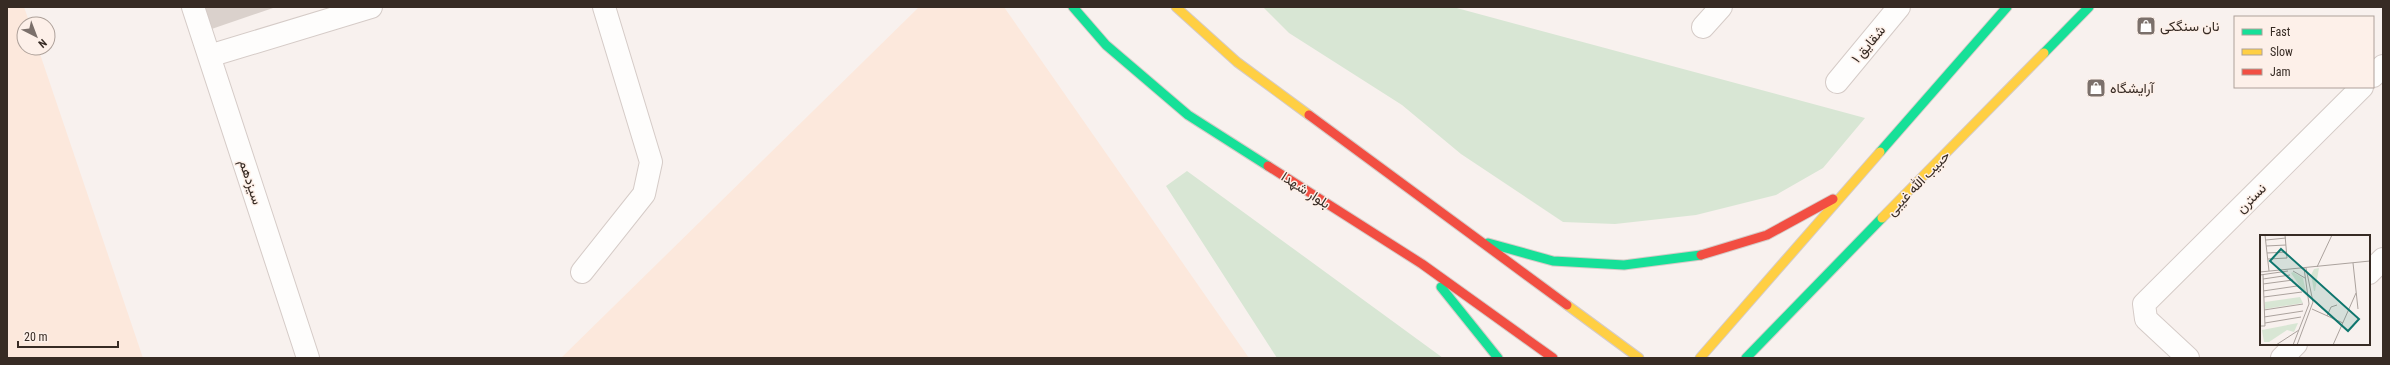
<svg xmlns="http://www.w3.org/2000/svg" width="2390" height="365" font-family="'Roboto Condensed',Vazirmatn,sans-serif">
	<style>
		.built { fill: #fce8dc }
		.green { fill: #d8e6d4 }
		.building { fill: #dad1cc }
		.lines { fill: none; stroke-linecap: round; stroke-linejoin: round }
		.street-casing { stroke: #d5cbc7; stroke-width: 24 }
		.fast-casing { stroke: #d5cbc7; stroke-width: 11 }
		.slow-casing { stroke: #d5cbc7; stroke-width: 11 }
		.jam-casing { stroke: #d5cbc7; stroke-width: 11 }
		.street { stroke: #fefdfc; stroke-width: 22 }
		.fast { stroke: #16e098; stroke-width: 9 }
		.slow { stroke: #ffcf43; stroke-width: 9 }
		.jam { stroke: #f24e42; stroke-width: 9 }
		.labels { text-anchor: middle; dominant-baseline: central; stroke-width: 3; stroke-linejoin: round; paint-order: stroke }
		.poi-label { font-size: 14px; fill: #372b24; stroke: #fdf0e9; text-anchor: start }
		.street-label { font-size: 14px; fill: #372b24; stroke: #fdf0e9 }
		.inset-road { fill: none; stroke: #aba29d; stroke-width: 1 }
		.view { fill: #0f766e; fill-opacity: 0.15; stroke: #0f766e; stroke-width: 2 }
		.inset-edge { fill: none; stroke: #372b24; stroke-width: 2 }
	</style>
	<rect width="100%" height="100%" fill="#f8f1ee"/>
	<path class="built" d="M7,7H24L30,24H24V48H38L143,358H7Z
		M919,7H1004L1249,358H561Z"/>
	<path class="green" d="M1263,7H1453L1865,118L1823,168L1776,195L1696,215L1615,224L1563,222L1461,154L1402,105L1289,33Z
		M1187,171L1443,358H1277L1166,186Z"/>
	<path class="building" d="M191,7H276L200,33Z"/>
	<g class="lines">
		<defs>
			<path id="street" d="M193,7L308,358
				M1703,27L1721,7
				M209,56L371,7
				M2373,76L2383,66
				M1837,82L1899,7
				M582,272L644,194L651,162L604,7
				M2369,273L2383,259
				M2188,358L2146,319L2144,304L2362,87
				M2282,358L2296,344"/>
			<path id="fast" d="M1073,7L1106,45L1188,115L1268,166
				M2044,53L2089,7
				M1880,152L2007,7
				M1488,243L1553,261L1624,265L1701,255
				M1441,287L1498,358
				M1746,358L1882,218"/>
			<path id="slow" d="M1176,7L1237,62L1309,115
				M1882,218L2044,53
				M1567,305L1639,358
				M1700,358L1880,152"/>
			<path id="jam" d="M1309,115L1567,305
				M1268,166L1422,264L1553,358
				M1701,255L1767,235L1833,199"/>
		</defs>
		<use href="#street" class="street-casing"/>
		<use href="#fast" class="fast-casing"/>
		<use href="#slow" class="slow-casing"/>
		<use href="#jam" class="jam-casing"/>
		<use href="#street" class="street"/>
		<use href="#fast" class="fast"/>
		<use href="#slow" class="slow"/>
		<use href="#jam" class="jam"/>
	</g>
	<defs>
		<symbol id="shop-square" viewBox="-11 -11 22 22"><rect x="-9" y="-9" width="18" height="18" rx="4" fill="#7b706b" stroke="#fdf0e9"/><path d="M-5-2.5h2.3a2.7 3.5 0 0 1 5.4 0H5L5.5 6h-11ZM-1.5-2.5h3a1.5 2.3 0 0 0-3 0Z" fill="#fff"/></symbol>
	</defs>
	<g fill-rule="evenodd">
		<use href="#shop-square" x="2135" y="15" width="22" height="22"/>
		<use href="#shop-square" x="2085" y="77" width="22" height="22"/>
	</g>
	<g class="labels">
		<g class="poi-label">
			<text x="2160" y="26">نان سنگکی</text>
			<text x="2110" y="88">آرایشگاه</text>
		</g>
		<g class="street-label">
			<text transform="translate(1868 44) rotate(-50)">شقایق ۱</text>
			<text transform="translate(251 182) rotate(72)">سیزدهم</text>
			<text transform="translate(1918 183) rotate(-46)">حبیب الله غیبی</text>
			<text transform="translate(1306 190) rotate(33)">بلوار شهدا</text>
			<text transform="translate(2251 198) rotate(-45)">نسترن</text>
		</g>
	</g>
	<g transform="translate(2260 235)">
		<rect width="110" height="110" fill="#f8f1ee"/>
		<path d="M59,33L55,56H54L51,40L54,34ZM33,37L43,43L47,62L31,38ZM40,62L43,68L5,74V67ZM38,88L34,97L27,95L9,107H4L2,95Z" fill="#d8e6d4"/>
		<path class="inset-road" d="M5,0L9,36M6,5L26,3M6,11L26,10M7,18L27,17M8,24L27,23L25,0M93,28L98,74M57,32L72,0M33,36L45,43M0,37L110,26M0,40L28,36M3,44L30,40M3,49L33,45M3,56L37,51M4,62L42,57M52,74L83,88M4,75L43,69M67,81L71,72L77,70M4,82L43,76M5,88L41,82M0,91H5L3,40M16,110L39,95M33,110L49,69L44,33M37,110L53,67L46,33M73,110L96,58"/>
		<path class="view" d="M21,14L99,84L88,96L10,26Z"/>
		<rect width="110" height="110" class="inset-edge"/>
	</g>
	<rect width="2390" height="365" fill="none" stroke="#372b24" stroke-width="16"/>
	<rect x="2234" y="16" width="140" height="72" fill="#fdf0e9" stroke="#aea19a"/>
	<rect x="2242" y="29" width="20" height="6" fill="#16e098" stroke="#aea19a"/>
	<text x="2270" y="36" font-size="12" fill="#372b24">Fast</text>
	<rect x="2242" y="49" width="20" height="6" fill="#ffcf43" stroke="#aea19a"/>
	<text x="2270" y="56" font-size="12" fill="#372b24">Slow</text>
	<rect x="2242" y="69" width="20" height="6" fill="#f24e42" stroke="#aea19a"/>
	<text x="2270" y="76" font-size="12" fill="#372b24">Jam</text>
	<g transform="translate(36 36) rotate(138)"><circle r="19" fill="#fdf0e9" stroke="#aea19a"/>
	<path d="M0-3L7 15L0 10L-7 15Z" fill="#7b706b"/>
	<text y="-6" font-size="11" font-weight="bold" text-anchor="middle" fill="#372b24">N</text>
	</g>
	<path d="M18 341v6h100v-6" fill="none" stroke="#372b24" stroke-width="2"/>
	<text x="24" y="341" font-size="12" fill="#372b24" stroke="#fdf0e9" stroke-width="3" paint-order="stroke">20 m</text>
</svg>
